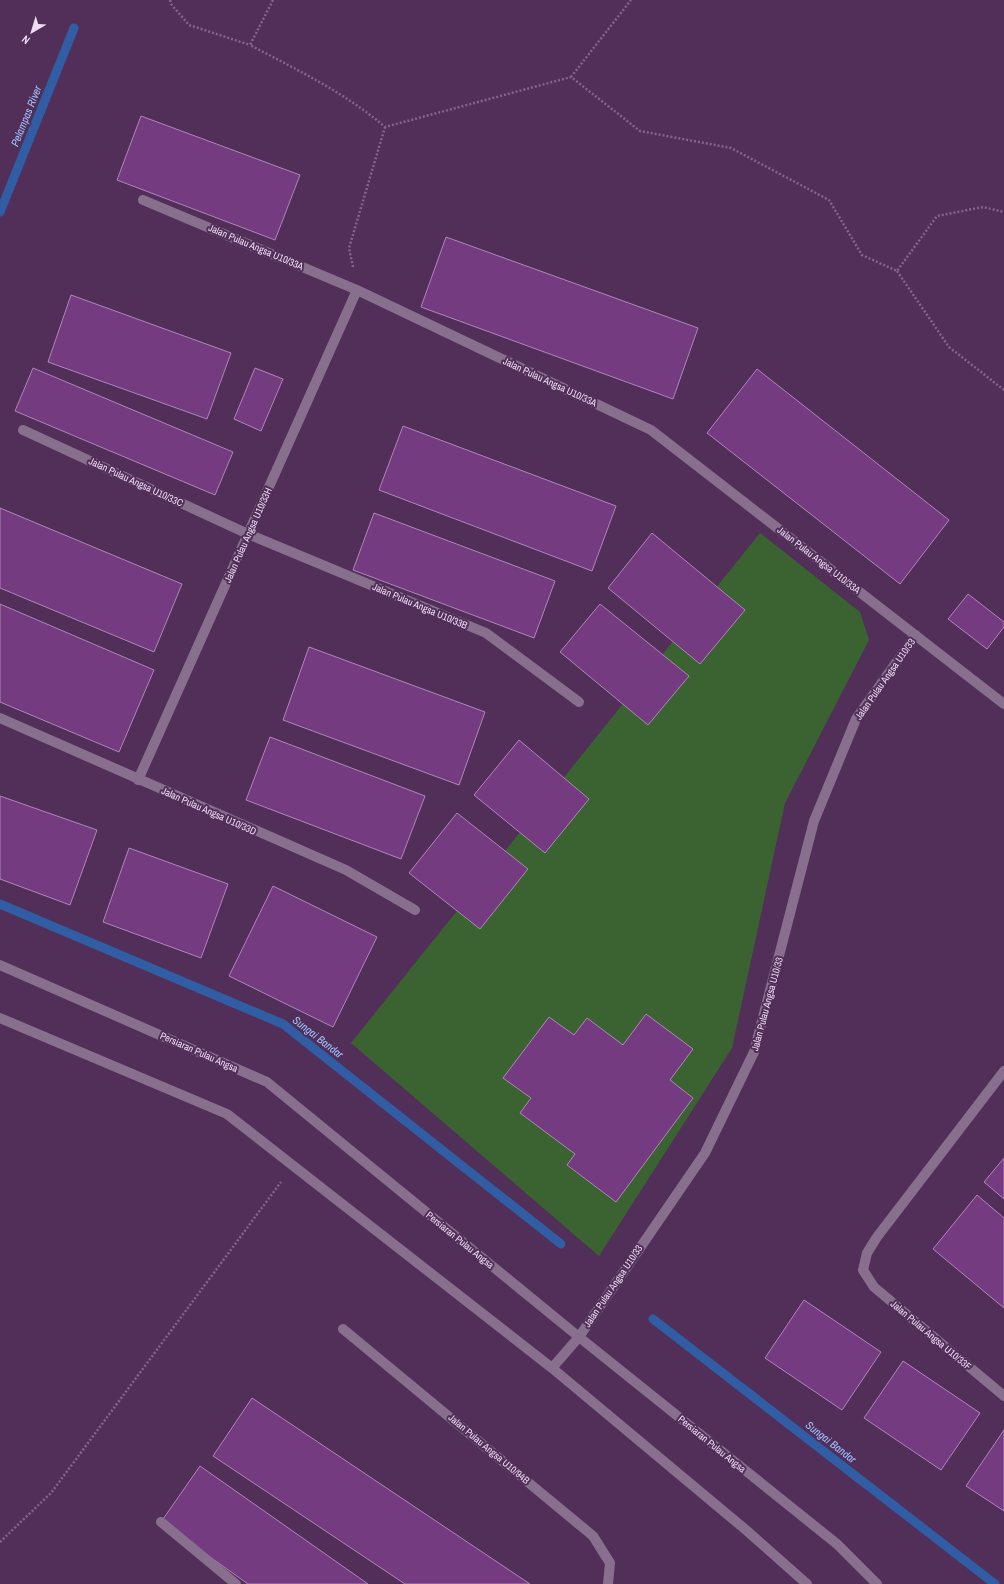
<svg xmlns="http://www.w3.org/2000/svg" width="1004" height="1584" font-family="'Archivo Narrow',sans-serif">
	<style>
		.green { fill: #3b6332 }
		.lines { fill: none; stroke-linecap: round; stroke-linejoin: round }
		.stream { stroke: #315da4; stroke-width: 9 }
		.building { fill: #743b81; stroke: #ae87b7 }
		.path { stroke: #83658a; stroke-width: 2.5; stroke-dasharray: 2 2; stroke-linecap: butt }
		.minor { stroke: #886f8e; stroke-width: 10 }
		.labels { text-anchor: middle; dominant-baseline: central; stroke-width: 4; stroke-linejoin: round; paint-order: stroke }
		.street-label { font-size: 10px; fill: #f0dcf5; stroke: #512f59 }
		.water-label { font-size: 11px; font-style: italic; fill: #9fc4ff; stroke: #512f59 }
	</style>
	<rect width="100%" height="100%" fill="#512f59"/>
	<path class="green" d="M760,533L860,612L869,640L785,803L732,1048L599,1256L351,1043Z"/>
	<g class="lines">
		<path class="stream" d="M0,212L74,28
			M0,904L283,1024L561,1244
			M653,1319L995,1584"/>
	</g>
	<path class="building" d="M141,116L300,175L275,240L117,180Z
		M446,237L698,328L673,399L421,307Z
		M71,295L231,353L207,419L48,362Z
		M33,368L233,452L215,495L15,411Z
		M255,368L283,379L261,431L234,419Z
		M757,369L949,520L900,584L707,433Z
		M403,426L616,506L592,571L379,490Z
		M0,508L182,584L154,652L0,588Z
		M374,513L555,581L534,638L353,570Z
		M652,533L745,610L700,664L608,588Z
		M968,594L1004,622V627L987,649L948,619Z
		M0,604L154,670L119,752L0,702Z
		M600,604L689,676L648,725L560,652Z
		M309,647L485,712L459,785L283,720Z
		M270,737L425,796L401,859L246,800Z
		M519,740L589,799L545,853L474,795Z
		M0,796L97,830L70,905L0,879Z
		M457,813L528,869L480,929L409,873Z
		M129,848L228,884L201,958L103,922Z
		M273,886L377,937L333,1027L229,976Z
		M646,1014L693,1049L670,1080L693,1098L616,1202L567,1165L575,1154L520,1113L531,1098L503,1078L549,1017L574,1035L587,1018L623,1045Z
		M1004,1158V1199L984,1182Z
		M977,1195L1004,1218V1308L933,1249Z
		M804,1300L881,1352L842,1410L765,1358Z
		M903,1361L980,1413L941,1470L864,1418Z
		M252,1398L530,1584H405L213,1456Z
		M1004,1430V1511L966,1486Z
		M200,1466L368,1584H248L161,1522Z"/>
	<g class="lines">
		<path class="path" d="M170,0L171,4L189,25L250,45
			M273,0L250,45C297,70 344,92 385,127L571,77L640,131L731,148L829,200L862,255L897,271L937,216L983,207L1004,212
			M571,77L631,0
			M353,267L349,248L385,127
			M897,271L949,347L1004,390
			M0,1542L51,1493L281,1182"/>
		<path class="minor" d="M143,200L357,290L651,430L1004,704
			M23,430L248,534L486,633L579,702
			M0,718L346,870L415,910
			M138,780L357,290
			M0,965L267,1082L579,1337L837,1544L877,1584
			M0,1018L227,1114L552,1368L746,1530L807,1584
			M1004,1071L877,1237L867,1253L863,1270L874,1287L1004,1396
			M343,1329L593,1536L610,1563L608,1584
			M552,1368L579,1337L705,1153L754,1052L814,821L856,719L916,635
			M161,1522L236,1584"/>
	</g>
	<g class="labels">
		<g class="street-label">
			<text transform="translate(256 247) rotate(23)">Jalan Pulau Angsa U10/33A</text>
			<text transform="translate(550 382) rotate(25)">Jalan Pulau Angsa U10/33A</text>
			<text transform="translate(136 482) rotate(25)">Jalan Pulau Angsa U10/33C</text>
			<text transform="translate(248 535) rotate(-66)">Jalan Pulau Angsa U10/33H</text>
			<text transform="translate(819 560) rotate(38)">Jalan Pulau Angsa U10/33A</text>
			<text transform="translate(420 606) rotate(23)">Jalan Pulau Angsa U10/33B</text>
			<text transform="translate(885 679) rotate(-55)">Jalan Pulau Angsa U10/33</text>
			<text transform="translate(209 811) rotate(24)">Jalan Pulau Angsa U10/33D</text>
			<text transform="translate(767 1004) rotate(-75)">Jalan Pulau Angsa U10/33</text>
			<text transform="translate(199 1052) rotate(24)">Persiaran Pulau Angsa</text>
			<text transform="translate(460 1240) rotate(39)">Persiaran Pulau Angsa</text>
			<text transform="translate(613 1286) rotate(-56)">Jalan Pulau Angsa U10/33</text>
			<text transform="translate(931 1335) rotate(40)">Jalan Pulau Angsa U10/33F</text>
			<text transform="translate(712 1444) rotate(39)">Persiaran Pulau Angsa</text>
			<text transform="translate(489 1449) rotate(40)">Jalan Pulau Angsa U10/94B</text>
		</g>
		<g class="water-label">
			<text transform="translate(26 116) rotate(-68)">Pelampas River</text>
			<text transform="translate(318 1037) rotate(38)">Sungai Bandar</text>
			<text transform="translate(831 1442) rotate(38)">Sungai Bandar</text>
		</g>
	</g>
	<g transform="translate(32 32) rotate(218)" stroke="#512f59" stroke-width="3" paint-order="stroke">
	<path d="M0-3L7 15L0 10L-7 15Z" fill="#f0dcf5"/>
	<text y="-6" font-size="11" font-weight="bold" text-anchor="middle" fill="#f0dcf5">N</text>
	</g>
</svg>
